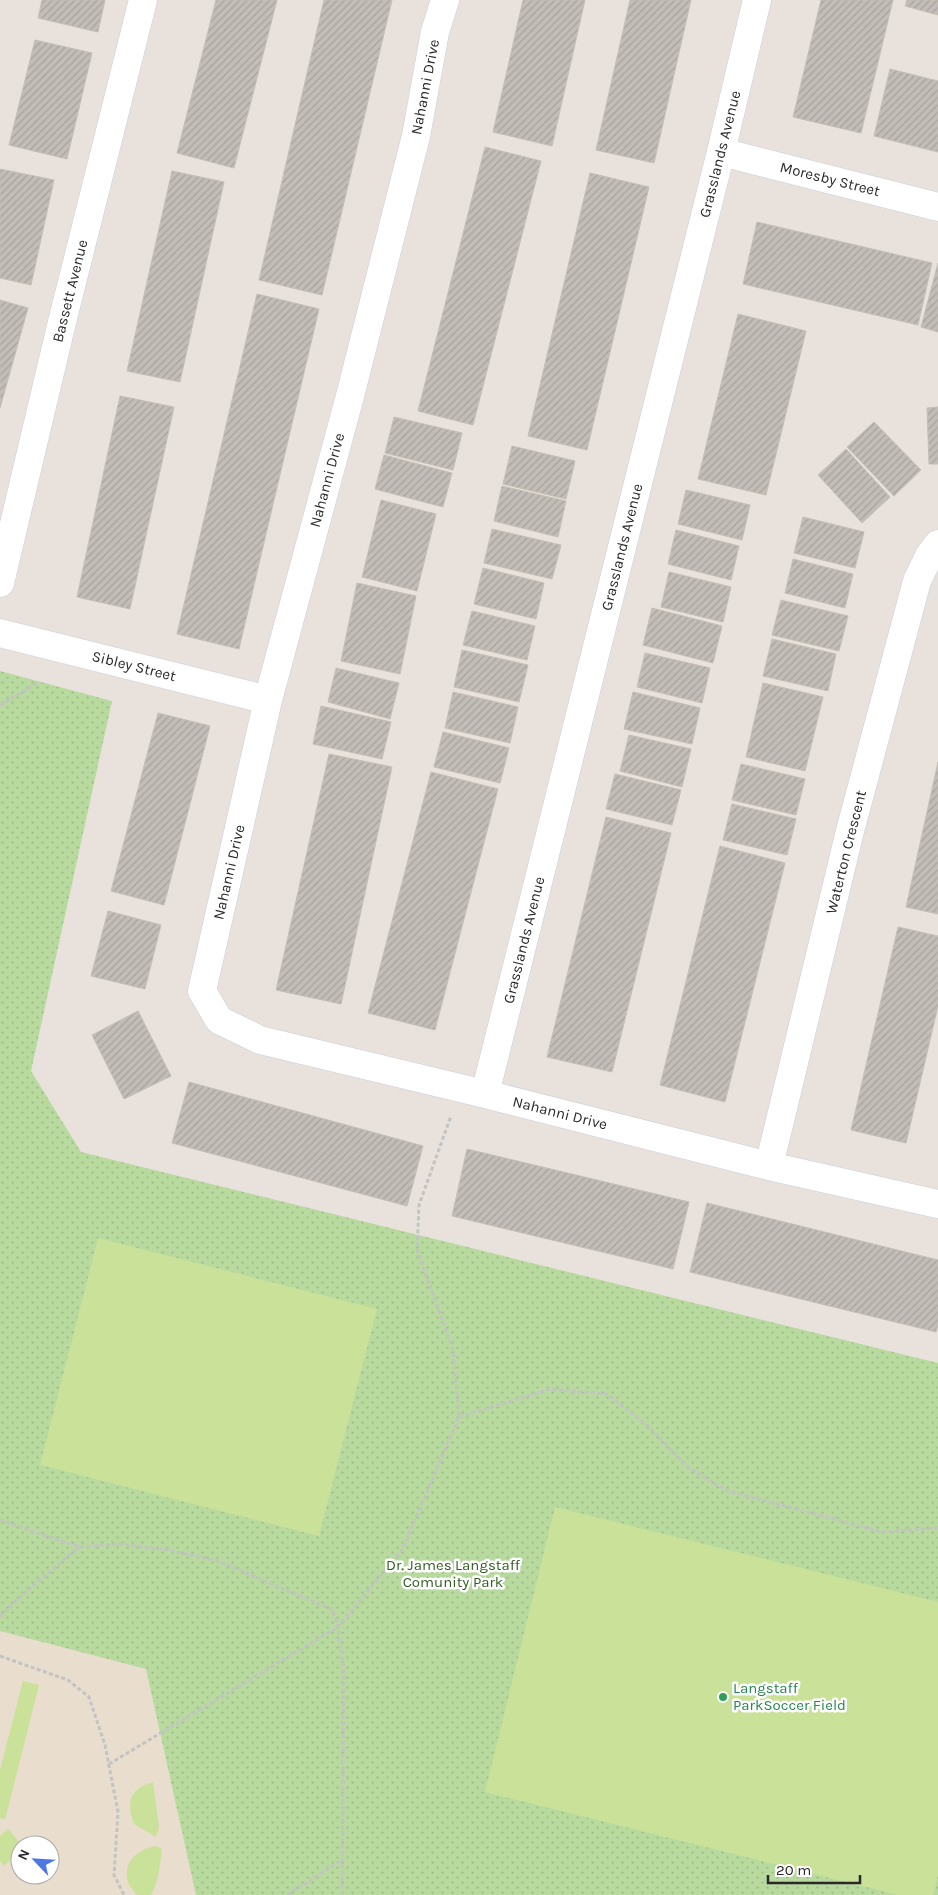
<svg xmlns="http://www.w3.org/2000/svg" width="938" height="1895" font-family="Karla,sans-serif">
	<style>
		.education { fill: #e9ddcd; fill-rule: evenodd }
		.park { fill: url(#park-dots) }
		.pitch { fill: #cae19a }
		.building { fill: url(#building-hatch); stroke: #c4beb6 }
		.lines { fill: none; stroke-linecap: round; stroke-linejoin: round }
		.street-casing { stroke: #caced9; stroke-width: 29 }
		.path { stroke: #c3c3c3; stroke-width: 3; stroke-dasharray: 4 2.5; stroke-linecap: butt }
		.street { stroke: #fff; stroke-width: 28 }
		.leisure-dot { fill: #2e9e5b; stroke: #fff; stroke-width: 2 }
		.labels { text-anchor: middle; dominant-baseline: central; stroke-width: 5; stroke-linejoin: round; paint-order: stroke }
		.street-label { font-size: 15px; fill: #292929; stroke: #fff }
		.park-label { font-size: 15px; fill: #335d21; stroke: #fff }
		.leisure-label { font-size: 15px; fill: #27864d; stroke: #fff; text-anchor: start }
	</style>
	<defs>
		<pattern id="park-dots" width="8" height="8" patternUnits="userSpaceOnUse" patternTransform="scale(1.25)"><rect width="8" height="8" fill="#b8da9e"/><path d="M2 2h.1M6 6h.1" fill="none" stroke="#9ebb88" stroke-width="1.8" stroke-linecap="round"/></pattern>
		<pattern id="building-hatch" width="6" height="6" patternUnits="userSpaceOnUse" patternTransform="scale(1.25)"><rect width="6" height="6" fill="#c2bdb7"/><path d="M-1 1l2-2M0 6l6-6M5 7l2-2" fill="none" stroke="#a7a29d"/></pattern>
	</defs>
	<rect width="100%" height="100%" fill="#e9e2dc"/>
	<path class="education" d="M0,1631L146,1669L196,1895H0ZM20,1845H50V1875H20Z"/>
	<path class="park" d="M0,671L112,701L31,1071L81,1152L938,1363V1895H196L146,1669L0,1631Z"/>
	<path class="pitch" d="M98,1238L377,1309L319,1536L40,1465Z
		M555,1507L938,1602V1875L933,1895H898L485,1792Z
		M23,1681L39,1685L5,1820L0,1818V1770Z
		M153,1782L159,1827L156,1837L134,1824C126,1802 129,1789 153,1782Z
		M8,1829L22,1845H20V1851L4,1866L0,1861V1836Z
		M156,1846L162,1849C160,1864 159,1881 151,1895H137C134,1891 129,1886 128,1882C122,1862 138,1849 156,1846Z"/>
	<path class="building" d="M42,0H105L98,32L38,18Z
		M216,0H277L234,168L177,153Z
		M324,0H392L322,295L259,280Z
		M523,0H585L552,146L493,132Z
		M630,0H691L654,163L596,150Z
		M821,0H893L861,133L793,117Z
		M907,0H938V15L905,6Z
		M35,40L92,53L67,159L9,145Z
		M890,69L938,81V152L874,136Z
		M485,147L541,161L473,425L418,411Z
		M0,169L54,180L31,285L0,278Z
		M172,171L224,182L180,382L127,371Z
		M590,173L649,187L587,450L528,436Z
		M757,222L932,263L918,325L743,284Z
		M938,263V332L921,327Z
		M257,294L319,309L239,649L177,634Z
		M0,300L28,308L0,408Z
		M738,314L806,331L766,495L698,479Z
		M120,396L174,407L130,609L77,597Z
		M938,407V464H929L927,408Z
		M394,417L462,433L453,470L385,453Z
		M874,422L921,470L894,496L847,447Z
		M512,446L575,461L566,499L503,484Z
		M846,449L890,497L862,523L818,475Z
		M384,455L452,473L443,507L375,489Z
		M502,486L566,501L558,537L494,521Z
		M686,490L750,505L742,540L678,524Z
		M381,500L436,514L417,591L362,577Z
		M803,517L864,532L855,568L794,553Z
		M492,529L561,545L552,579L484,563Z
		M676,530L739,546L731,580L668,564Z
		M793,559L853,574L845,608L785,593Z
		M483,568L544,583L536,619L474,604Z
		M669,572L731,587L723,622L661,607Z
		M357,583L416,596L400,674L341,661Z
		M781,600L848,616L839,651L772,635Z
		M652,608L722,626L713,663L643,645Z
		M472,611L535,626L527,660L463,645Z
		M772,639L836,654L828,691L763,676Z
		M462,650L528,665L519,702L454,687Z
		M645,653L710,668L702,703L637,687Z
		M336,668L399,683L390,719L328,702Z
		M763,683L823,697L805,771L746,757Z
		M453,692L518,707L510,743L445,728Z
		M633,692L700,708L692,744L624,729Z
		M321,706L391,722L382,759L313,744Z
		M158,713L210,726L164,905L111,891Z
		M443,732L509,748L500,783L434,767Z
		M629,735L691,749L682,787L620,771Z
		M329,754L392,767L341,1004L276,990Z
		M938,762V914L906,907Z
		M741,764L805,779L796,815L732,800Z
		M431,772L498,789L435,1030L368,1013Z
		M615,774L681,790L672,825L606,809Z
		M732,804L796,819L787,855L723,840Z
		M606,817L671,833L612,1072L547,1057Z
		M720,846L785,863L725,1102L660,1085Z
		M108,911L161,925L145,989L91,976Z
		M898,927L938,936V1006L906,1143L851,1130Z
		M138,1011L171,1076L124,1099L92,1035Z
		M189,1082L423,1146L407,1206L172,1143Z
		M467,1149L689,1202L673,1269L452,1216Z
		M707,1203L938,1260V1325L936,1332L690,1272Z"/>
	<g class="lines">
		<defs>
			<path id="street" d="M445,0L435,32L416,136L350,396L268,700L202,991L219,1020L260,1040L485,1094L769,1166L938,1204
				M721,152L938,207
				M0,583L62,322L143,0
				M0,633L268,700
				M485,1094L721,152L757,0
				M769,1166L850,831L917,581L929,556L938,544"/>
		</defs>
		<use href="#street" class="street-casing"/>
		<path class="path" d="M0,705L39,682
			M459,1417L550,1389L607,1394L648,1426L688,1467L725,1490L882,1532L938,1528
			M0,1520L79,1547L118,1544L168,1550L218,1561L333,1610L338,1627L344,1673L342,1895
			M0,1617L13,1603L79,1547
			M0,1656L68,1680L89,1697L105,1745L118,1812L114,1875L124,1895
			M109,1764L338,1627L402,1550L459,1417L453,1350L417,1250L419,1205L451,1116
			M287,1895L342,1860"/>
		<use href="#street" class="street"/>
	</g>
	<circle class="leisure-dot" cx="723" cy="1697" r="5"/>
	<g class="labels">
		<g class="street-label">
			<text transform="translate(425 87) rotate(-79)">Nahanni Drive</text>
			<text transform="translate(720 154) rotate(-76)">Grasslands Avenue</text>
			<text transform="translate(830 179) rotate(14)">Moresby Street</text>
			<text transform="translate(70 291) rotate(-76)">Bassett Avenue</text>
			<text transform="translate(327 480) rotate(-75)">Nahanni Drive</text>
			<text transform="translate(622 547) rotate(-76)">Grasslands Avenue</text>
			<text transform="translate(134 666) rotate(14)">Sibley Street</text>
			<text transform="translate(846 852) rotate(-76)">Waterton Crescent</text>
			<text transform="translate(229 872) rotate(-77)">Nahanni Drive</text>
			<text transform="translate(524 940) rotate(-76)">Grasslands Avenue</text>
			<text transform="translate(560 1113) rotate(14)">Nahanni Drive</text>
		</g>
		<g class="park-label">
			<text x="453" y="1565">Dr. James Langstaff<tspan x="453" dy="17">Comunity Park</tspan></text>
		</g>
		<g class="leisure-label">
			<text x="733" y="1688">Langstaff<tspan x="733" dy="17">ParkSoccer Field</tspan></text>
		</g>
	</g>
	<g transform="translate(35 1860) rotate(295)"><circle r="24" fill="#ffffff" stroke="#a9a9a9"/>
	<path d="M0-4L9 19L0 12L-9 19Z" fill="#4c78e6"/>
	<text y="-8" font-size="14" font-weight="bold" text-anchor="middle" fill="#292929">N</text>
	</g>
	<path d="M768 1875v8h92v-8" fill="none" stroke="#292929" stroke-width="2.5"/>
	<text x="776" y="1875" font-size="15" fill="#292929" stroke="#ffffff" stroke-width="4" paint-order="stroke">20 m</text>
</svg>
